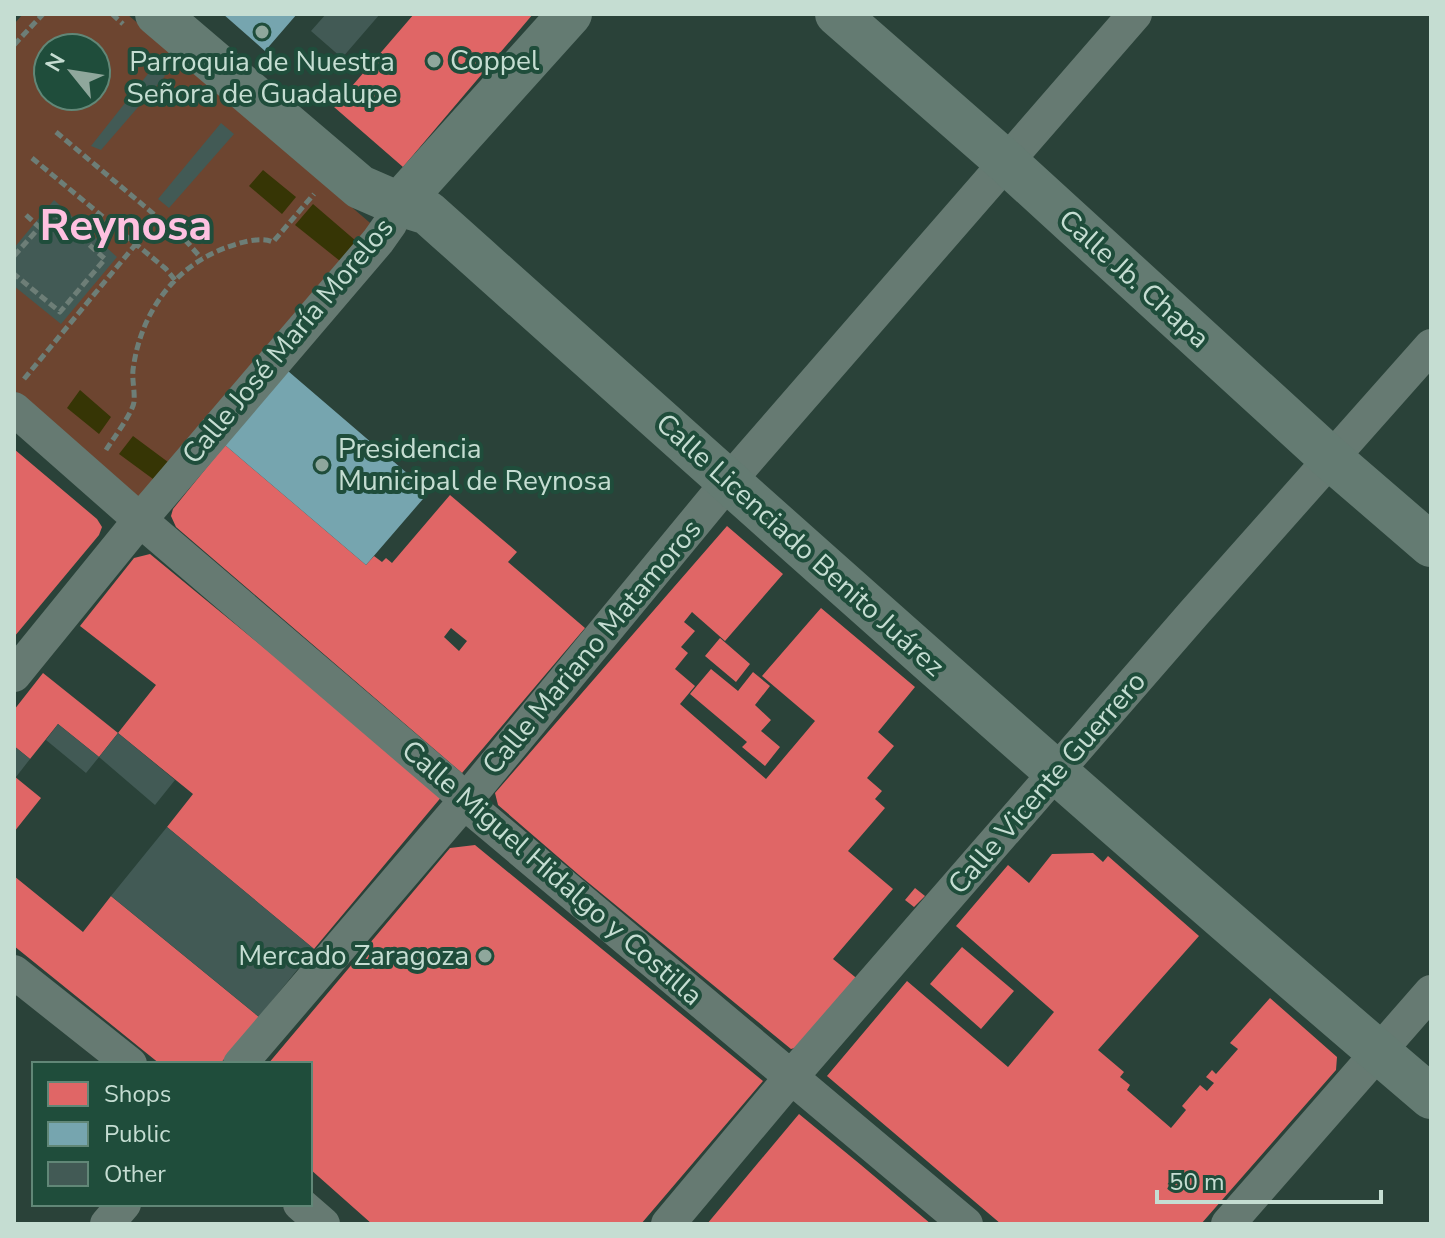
<svg xmlns="http://www.w3.org/2000/svg" width="1445" height="1238" font-family="'Nunito Sans',sans-serif">
	<style>
		.green { fill: #6d4530; fill-rule: evenodd }
		.water { fill: #363505 }
		.shops { fill: #e06666; fill-rule: evenodd }
		.public { fill: #76a5af }
		.building { fill: #425a55 }
		.lines { fill: none; stroke-linecap: round; stroke-linejoin: round }
		.path { stroke: #6d7e77; stroke-width: 5; stroke-dasharray: 8 4; stroke-linecap: butt }
		.street { stroke: #667a72; stroke-width: 34 }
		.secondary { stroke: #647b72; stroke-width: 44 }
		.poi-dot { fill: #8fa79c; stroke: #1f4d3b; stroke-width: 3 }
		.labels { text-anchor: middle; dominant-baseline: central; stroke-width: 8; stroke-linejoin: round; paint-order: stroke }
		.poi-label { font-size: 28px; fill: #c5ddd2; stroke: #1f4d3b; text-anchor: start }
		.street-label { font-size: 28px; fill: #c5ddd2; stroke: #1f4d3b }
		.town-label { font-size: 44px; font-weight: bold; fill: #fec1e1; stroke: #1f4d3b }
	</style>
	<rect width="100%" height="100%" fill="#2a4239"/>
	<path class="green" d="M23,14H127L376,228L142,500L14,390V24ZM48,48H96V96H48Z"/>
	<path class="water" d="M263,170L296,197L282,214L249,186Z
		M313,204L356,241L340,261L295,225Z
		M80,390L111,417L99,434L67,408Z
		M133,436L168,462L153,479L119,454Z"/>
	<path class="shops" d="M414,14H533L403,167L334,107Z
		M225,445L366,565L374,556L382,562L386,558L392,563L450,495L517,552L508,562L585,628L462,773L176,527L171,516L173,509ZM451,628L467,641L459,651L444,637Z
		M14,449L97,519L102,527L99,535L14,637Z
		M727,526L783,574L725,641L692,612L684,622L695,631L681,647L688,653L675,669L695,686L680,704L766,779L815,721L762,676L821,608L915,687L878,732L894,746L867,778L882,791L875,799L885,808L848,851L893,889L833,959L860,981L805,1045L791,1049L579,875L498,805L495,793Z
		M150,554L443,795L314,949L167,827L193,794L118,733L156,685L80,626L134,558Z
		M720,638L750,664L736,682L705,656Z
		M711,669L738,691L753,672L770,686L755,705L771,720L761,731L780,747L765,766L742,747L747,742L690,694Z
		M43,673L118,733L99,757L58,724L30,759L14,746V710Z
		M14,776L41,798L14,832Z
		M475,845L763,1081L641,1224H372L310,1169V1064H268L450,848Z
		M1093,853L1103,862L1108,856L1199,936L1098,1050L1124,1072L1120,1077L1130,1085L1127,1090L1171,1128L1186,1110L1182,1106L1200,1085L1207,1091L1214,1083L1206,1077L1212,1070L1216,1074L1238,1049L1230,1043L1270,998L1337,1057L1336,1070L1201,1224H1001L827,1076L907,981L1008,1067L1054,1012L956,926L1008,865L1029,883L1052,854Z
		M14,876L83,932L111,896L259,1017L220,1064H160L14,946Z
		M915,888L925,896L914,907L905,900Z
		M962,947L1014,991L981,1029L930,984Z
		M799,1114L861,1165L931,1224H707Z"/>
	<path class="public" d="M223,14H297L265,51Z
		M288,371L429,492L366,565L225,445Z"/>
	<path class="building" d="M326,14H380L342,58L311,31Z
		M155,65L165,76L101,150L91,146Z
		M221,123L234,134L169,208L158,199Z
		M54,200L117,257L61,324L14,286V248Z
		M58,724L99,757L118,733L175,780L155,805L99,757L86,773L46,740Z
		M14,746L30,759L16,777L14,776Z
		M167,827L314,949L259,1017L111,896Z"/>
	<g class="lines">
		<path class="path" d="M112,14L123,24
			M14,45L43,14
			M56,132L187,242L201,258
			M32,158L166,269L175,280
			M26,215L39,227
			M78,234L100,214
			M14,256L53,212L105,259L60,312L14,274
			M24,379L136,244
			M106,450C113,439 133,412 134,402C135,391 132,381 133,370C140,315 172,268 225,248C239,243 260,236 273,242L314,194"/>
		<path class="street" d="M14,409L140,520L451,786L478,814L966,1224
			M14,675L140,520L378,241L390,224L399,204
			M14,972L130,1064
			M240,1064L466,800L728,482L1135,14
			M300,1204L323,1224
			M107,1224L124,1204
			M668,1224L798,1069L1194,613L1431,346
			M1228,1224L1431,992"/>
		<path class="secondary" d="M157,14L360,187L399,204L428,213C760,510 1092,808 1431,1097
			M837,14L1005,161L1330,458L1431,545
			M399,204L570,14"/>
	</g>
	<g class="poi-dot">
		<circle cx="262" cy="32" r="8"/>
		<circle cx="434" cy="61" r="8"/>
		<circle cx="322" cy="465" r="8"/>
		<circle cx="485" cy="956" r="8"/>
	</g>
	<g class="labels">
		<g class="poi-label">
			<text x="450" y="61">Coppel</text>
			<text x="262" y="62" text-anchor="middle">Parroquia de Nuestra<tspan x="262" dy="32">Señora de Guadalupe</tspan></text>
			<text x="338" y="449">Presidencia<tspan x="338" dy="32">Municipal de Reynosa</tspan></text>
			<text x="469" y="956" text-anchor="end">Mercado Zaragoza</text>
		</g>
		<g class="street-label">
			<text transform="translate(1134 279) rotate(42)">Calle Jb. Chapa</text>
			<text transform="translate(288 341) rotate(-50)">Calle José María Morelos</text>
			<text transform="translate(800 545) rotate(42)">Calle Licenciado Benito Juárez</text>
			<text transform="translate(592 647) rotate(-50)">Calle Mariano Matamoros</text>
			<text transform="translate(1047 783) rotate(-49)">Calle Vicente Guerrero</text>
			<text transform="translate(552 873) rotate(41)">Calle Miguel Hidalgo y Costilla</text>
		</g>
		<g class="town-label">
			<text x="126" y="226">Reynosa</text>
		</g>
	</g>
	<rect width="1445" height="1238" fill="none" stroke="#c5ddd2" stroke-width="32"/>
	<rect x="32" y="1062" width="280" height="144" fill="#1f4d3b" stroke="#618777" stroke-width="2"/>
	<rect x="48" y="1082" width="40" height="24" fill="#e06666" stroke="#618777" stroke-width="2"/>
	<text x="104" y="1102" font-size="24" fill="#c5ddd2">Shops</text>
	<rect x="48" y="1122" width="40" height="24" fill="#76a5af" stroke="#618777" stroke-width="2"/>
	<text x="104" y="1142" font-size="24" fill="#c5ddd2">Public</text>
	<rect x="48" y="1162" width="40" height="24" fill="#425a55" stroke="#618777" stroke-width="2"/>
	<text x="104" y="1182" font-size="24" fill="#c5ddd2">Other</text>
	<g transform="translate(72 72) rotate(300)"><circle r="38" fill="#1f4d3b" stroke="#618777" stroke-width="2"/>
	<path d="M0-6L14 30L0 20L-14 30Z" fill="#8fa79c"/>
	<text y="-12" font-size="22" font-weight="bold" text-anchor="middle" fill="#c5ddd2">N</text>
	</g>
	<path d="M1157 1190v12h224v-12" fill="none" stroke="#c5ddd2" stroke-width="4"/>
	<text x="1169" y="1190" font-size="24" fill="#c5ddd2" stroke="#1f4d3b" stroke-width="6" paint-order="stroke">50 m</text>
</svg>
